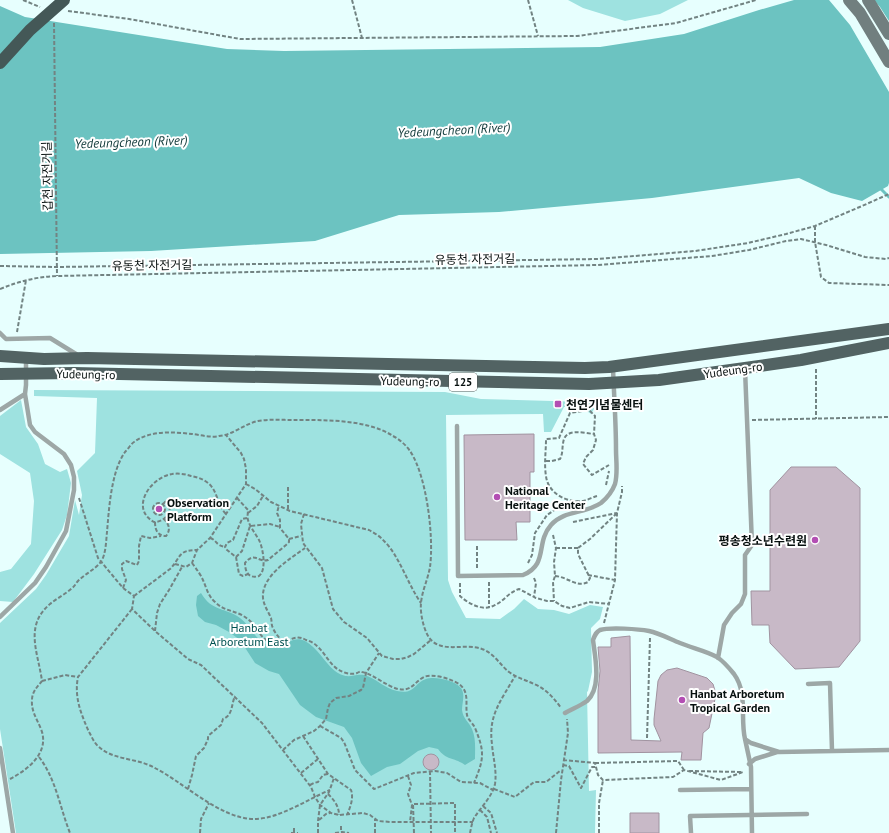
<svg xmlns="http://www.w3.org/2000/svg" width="889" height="833" font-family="'PT Sans','Noto Sans KR',sans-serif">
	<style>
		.green { fill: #9ee2e0 }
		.water { fill: #6cc3c1 }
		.pier { fill: #e7fffe }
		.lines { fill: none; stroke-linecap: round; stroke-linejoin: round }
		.stream { stroke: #6cc3c1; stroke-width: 3 }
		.building { fill: #c8b9c7; stroke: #a193a0 }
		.path { stroke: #728382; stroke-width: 2; stroke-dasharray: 4 2; stroke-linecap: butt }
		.service { stroke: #9da7a6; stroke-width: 4.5 }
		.secondary { stroke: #717f7f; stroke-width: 12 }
		.primary { stroke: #526363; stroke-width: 12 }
		.trunk-bridge { stroke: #445857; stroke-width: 12 }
		.poi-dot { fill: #b34eb3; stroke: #fff; stroke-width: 1.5 }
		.labels { text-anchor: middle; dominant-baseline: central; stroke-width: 4; stroke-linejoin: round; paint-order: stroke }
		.shield { fill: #fff; stroke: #515857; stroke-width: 1 }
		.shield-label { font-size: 11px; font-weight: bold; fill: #07100f }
		.street-label { font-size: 12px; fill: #07100f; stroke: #fff }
		.poi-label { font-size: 12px; font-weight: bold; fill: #07100f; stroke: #fff; text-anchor: start }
		.park-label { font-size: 12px; fill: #005151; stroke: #fff }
		.water-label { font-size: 13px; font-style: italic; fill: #0d3737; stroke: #fff }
	</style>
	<rect width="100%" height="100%" fill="#e7fffe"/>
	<path class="green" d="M568,0H688L660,14L625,21L583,8Z
		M34,390L445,392L481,399L588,402L592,403L594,409L591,414L580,406L564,407L551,432H544L543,414L446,415L448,580L452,592L466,618L500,619L514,609L524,599L538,609L554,610L569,614L590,605L603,607L600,619L591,628L592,672L588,691L587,692L589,791L596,790L595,833H16L0,729V623L36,589L46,575L69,536L75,500L79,515L82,495L77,471L95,453L97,398L34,396Z
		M21,400L26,427L38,444L45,464L60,472L67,469L71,483L67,515L62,530L34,574L13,602L0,601V572L11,569L31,544L34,501L30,473L0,454V416Z"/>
	<path class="water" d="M794,0H889V183L888,186L862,201L831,193L799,178L652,198L499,212L399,215L315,241L151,251L0,254V6L25,17L227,49L284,51L600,47L684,34L759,10Z
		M201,593C212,612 225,607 240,618C252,627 256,644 274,646C286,647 293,635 305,641C318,648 324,662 335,671C349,681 353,673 364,675C376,678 385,689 397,691C415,695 414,683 426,679C435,676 453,680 460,687C466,693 462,703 462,710C463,719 469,722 472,729C476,738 475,749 475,759L465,765C454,757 447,761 438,749L429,747L418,751L400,764L387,767L371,776L361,763L352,738L344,727L316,717L300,705L279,674L269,671L255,663L240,640L229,632L216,625L205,622L198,616L196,605L197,596Z"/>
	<path class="pier" d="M829,0H874L880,7L889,21V92L850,25Z"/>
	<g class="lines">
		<path class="stream" d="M879,187L889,197"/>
	</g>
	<path class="building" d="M534,434V472H530V522H516L517,540H465L464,435Z
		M791,467H836L860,488V641L839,667L795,669L770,643L769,625H752L751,591H770V490Z
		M630,636L631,740L661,741L654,725V719L658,681L661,675L667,670L677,668L707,678L713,684L716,694L709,728L703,733L701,760H681L682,752L598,753V691L600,671L598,647H611V638Z
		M423 762a8 8 0 1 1 16 0a8 8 0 1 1-16 0Z
		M630,813H659V833H630Z"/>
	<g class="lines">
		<path class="path" d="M23,0L40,7
			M352,0L362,38
			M528,0L538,36
			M68,11L129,19L240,39L577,36L676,23L756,0
			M54,23L57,276
			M815,226V242L821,277L829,283L889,285
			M0,266L57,267L598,259L695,251L748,243L786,234L815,226L862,206L889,194
			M0,289C20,281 36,277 57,276L598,265L712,256L749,250L786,241L801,239L826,245L865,257L886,259L889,258
			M17,332L26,280
			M816,369V419
			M752,420L889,417
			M546,461H552L560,459C563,453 562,449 563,444C564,427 583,433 594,434
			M246,484L255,489L271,502L290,511L369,530C374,533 380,536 384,541C399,555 408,585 421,603
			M606,485L609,471
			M597,496C593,497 588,500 583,501C566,503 548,493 546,476C544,464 546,451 546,439L559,438L570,413L589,410L595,416L594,434L596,440L593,450L586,457L583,464L592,475L609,465
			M79,498L98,558L123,588L134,596L132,609L155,631L188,659L201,665L262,723L311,787L315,797L320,805L331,813L339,815L363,813L370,815L378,821L391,822H473
			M237,498L248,510C248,513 247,517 248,520C250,527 255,533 259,540C263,548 267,570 259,576C249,579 245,572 245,563C255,551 258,563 268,560L286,545L289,542V539L280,528V520L277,513L279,505
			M153 509a6 6 0 1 1 12 0a6 6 0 1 1-12 0Z
			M163,504L167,500C174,510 166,522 154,522C129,508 151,477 172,474C178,473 185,474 191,476C197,477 203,479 208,483C218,491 217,505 226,514
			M288,509V487
			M248,513L257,506L263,496
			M304,514L301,524L303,543L322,568L333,609L344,622L367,638L382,656L393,659H401L408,657L414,654L431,640
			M247,518L242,519L233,540L227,543L225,547L227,550L236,557L239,574L243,576L248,574
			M155,522C155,529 157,536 166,536C171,530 169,524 164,519
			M573,522L617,513
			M553,535L556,548L554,562L555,576L553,582L554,601
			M210,538C217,540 215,545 225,547
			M289,539L301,536
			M477,546V569
			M556,548H578
			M236,557L242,551L250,526L270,524L280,527
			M192,563C195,567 198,571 201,576C206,585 207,595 215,602C226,613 236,609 249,620C258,628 260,639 272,643C285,647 293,632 306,640C310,641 314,643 317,646C325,653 330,665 339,670C344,673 351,675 357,673C360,672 359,671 362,672C373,674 386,686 398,689C412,692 414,682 424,677C433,673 451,679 459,684C470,692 465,704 467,715C468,720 473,723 475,728C485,752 484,759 474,783
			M528,563L532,555L535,533L547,515L565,503L578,501
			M175,564L186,567L192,563L197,550L210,538L246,484V469L244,459L241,453L226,435
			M588,575L615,580
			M555,576C568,577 577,588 588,582L590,578L578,554V548L590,539L616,514
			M534,578L536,583L534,597
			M489,582V607
			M460,583V596C469,604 483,612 495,605C504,601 509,592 519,589L536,598L547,601H554L562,606L570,608L589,602L610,604
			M123,588L126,580L122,569V564L126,561L137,565L139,561V546L141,536L150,538L161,536
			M134,596L170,569C181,558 177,550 197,550
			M132,609L78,677C74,697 81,714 89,732C92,737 94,743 99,747C113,760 136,758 153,767C182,781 220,819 254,819C279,819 308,799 330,790
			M604,623L615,580L617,513L622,492V486
			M155,631L157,613L160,604L169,590L182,567
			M282,643C280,637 275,634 273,628C271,625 272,621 271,618C268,611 264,606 263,598C261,576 290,559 305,548
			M42,681L65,675L78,677
			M320,726L341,738L344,742L355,770L374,789L414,773L435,771L447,773L461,782L480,783L493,790
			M303,736L328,774L351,790C354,798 350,808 347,815
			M647,738L650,638
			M283,750L294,740L314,731L320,726L326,719L328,708L330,703L336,698L349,696L361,690L363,688L366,673L379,653
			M39,757C56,779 60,808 70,833
			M563,760L595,763L598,775L603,780L673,777L684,770L721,780L743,772
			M595,763L678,761L684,770
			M563,765L569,766L581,788L592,767H596
			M430,771L431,833
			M689,771L742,772
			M301,773L318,759
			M408,776L411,785L408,794L412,805L410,822
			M10,779C29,769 50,752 41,729C37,719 31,711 32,700C32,692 37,687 42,681C38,652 24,626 50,604C57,598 66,594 72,588C75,586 76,583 78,581C85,574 94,570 100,563C106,556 106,541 107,532C109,509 111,472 125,452C128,449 131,444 134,442C150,430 174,432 192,434C201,435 211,438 219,436C233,435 244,424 258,421C270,419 282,420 294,420C324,420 367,419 393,436C399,439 406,445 410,451C427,476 434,538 430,567C428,579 422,591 421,603C420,612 423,626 427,634C438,656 464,642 482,649C494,653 500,665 509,672C517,678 526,680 534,684C546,689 554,698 561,708
			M310,785L314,783L318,782L323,775L328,774
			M188,789L192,775L196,756L204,748L208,739V736L221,725L223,719C233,715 231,705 235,696
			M494,789L515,797L534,782H546L561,770
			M328,794C334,800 339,806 339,815
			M483,806L491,813L497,833
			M480,810L487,817L491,833
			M319,820L326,814L330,813
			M341,826V832
			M294,828V833
			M200,833L201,819L209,803
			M291,833H298
			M318,833V821L320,805L329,792L334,778
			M335,833L342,832L349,833
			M375,833V819
			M414,833L413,804L455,803V833
			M470,833C471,828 472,823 474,818C481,807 492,797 495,784C497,770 493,758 492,744C488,715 501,701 515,676
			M556,833L561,780L568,733L567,719
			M599,833V803L603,780"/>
		<path class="service" d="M0,333L6,339L50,338L76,354
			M0,410L25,394
			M457,426L458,576L523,575C549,564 535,543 551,525C564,510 585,514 601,503C607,498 612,492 615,484C618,473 616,461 616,450C616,422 614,396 613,368
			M0,617L35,583L46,567L66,531L74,490V477L71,465L64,454L35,432L30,425L25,394L26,385V359
			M718,658L724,625L732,613L741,604L745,594V555L752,545L745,369
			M808,684L830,683L832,751
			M565,713C572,709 580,706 587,701C602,687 595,657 593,640C595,635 596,632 600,630C609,627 639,629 649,631C659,633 670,639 680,643C692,648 706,651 717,657C723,661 730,669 734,674C748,693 740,718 745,739L751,743L779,752L889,750
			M745,739L751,767L752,833
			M0,748L13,833
			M749,764L755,759L777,752
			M680,790L751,789
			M691,833L690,816L807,814"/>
		<path class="secondary" d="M849,0L860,13L889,62
			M868,0L889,34"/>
		<path class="primary" d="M0,356L44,359L87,358L585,368L609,367L889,329
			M0,374L74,373L589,384L659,380L745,368L801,360L889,343"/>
		<path class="trunk-bridge" d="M0,63L30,30L64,0"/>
	</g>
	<g class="poi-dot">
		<rect x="554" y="400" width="8" height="8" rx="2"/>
		<circle cx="497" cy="497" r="4"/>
		<circle cx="159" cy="509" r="4"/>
		<circle cx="815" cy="540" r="4"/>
		<circle cx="682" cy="700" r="4"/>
	</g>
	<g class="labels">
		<rect class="shield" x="449" y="373" width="28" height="18" rx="3"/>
		<g class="shield-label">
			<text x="463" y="382">125</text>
		</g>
		<g class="street-label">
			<text transform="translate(47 176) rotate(-91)">갑천 자전거길</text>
			<text transform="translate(475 259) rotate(-1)">유동천 자전거길</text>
			<text transform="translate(152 265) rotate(-1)">유동천 자전거길</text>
			<text transform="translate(733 370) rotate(-8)">Yudeung-ro</text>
			<text transform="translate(86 374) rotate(1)">Yudeung-ro</text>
			<text transform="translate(410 381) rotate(1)">Yudeung-ro</text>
		</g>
		<g class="poi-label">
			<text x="566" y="404">천연기념물센터</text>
			<text x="505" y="490">National<tspan x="505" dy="14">Heritage Center</tspan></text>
			<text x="167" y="502">Observation<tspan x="167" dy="14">Platform</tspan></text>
			<text x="807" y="540" text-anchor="end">평송청소년수련원</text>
			<text x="690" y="693">Hanbat Arboretum<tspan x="690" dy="14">Tropical Garden</tspan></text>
		</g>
		<g class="park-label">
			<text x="249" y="627">Hanbat<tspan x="249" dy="14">Arboretum East</tspan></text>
		</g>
		<g class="water-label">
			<text transform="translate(454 130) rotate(-3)">Yedeungcheon (River)</text>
			<text transform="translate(131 142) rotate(-2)">Yedeungcheon (River)</text>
		</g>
	</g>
</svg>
